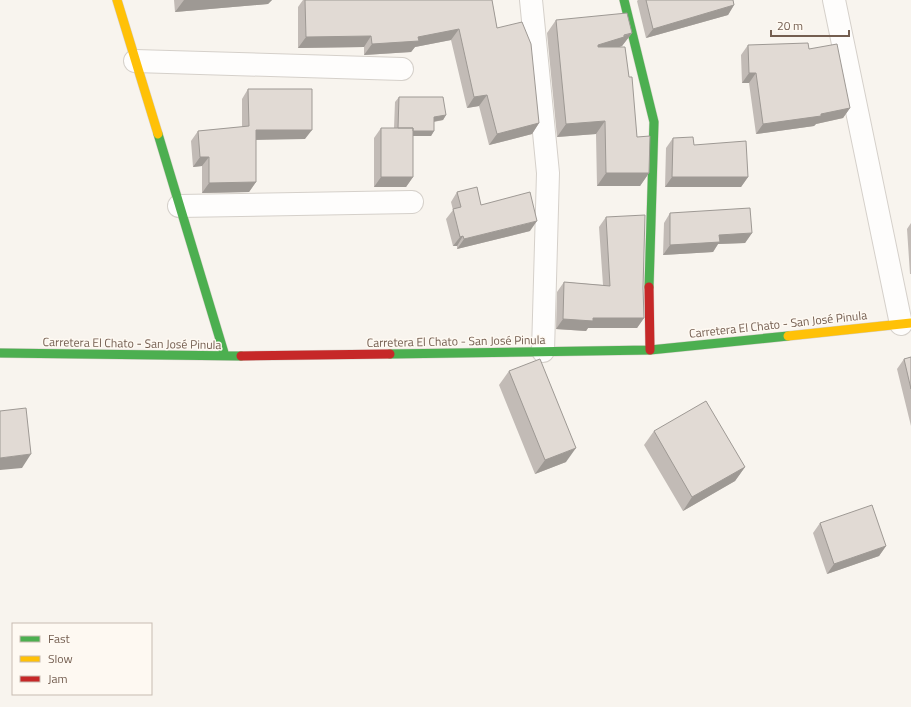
<svg xmlns="http://www.w3.org/2000/svg" width="911" height="707" font-family="'Titillium Web',sans-serif">
	<style>
		.lines { fill: none; stroke-linecap: round; stroke-linejoin: round }
		.street-casing { stroke: #d5d0ca; stroke-width: 24 }
		.fast-casing { stroke: #d6d0c9; stroke-width: 10 }
		.slow-casing { stroke: #d6d0c9; stroke-width: 10 }
		.jam-casing { stroke: #d6d0c9; stroke-width: 10 }
		.street { stroke: #fefdfc; stroke-width: 22 }
		.fast { stroke: #4caf50; stroke-width: 9 }
		.slow { stroke: #ffc107; stroke-width: 9 }
		.jam { stroke: #c62828; stroke-width: 9 }
		.wall { fill: #c2bbb6 }
		.shaded-wall { fill: #9e9994 }
		.building { fill: #e1dad4; stroke: #9e9994 }
		.labels { text-anchor: middle; dominant-baseline: central; stroke-width: 3; stroke-linejoin: round; paint-order: stroke }
		.street-label { font-size: 12px; fill: #745e50; stroke: #fef9f2 }
	</style>
	<rect width="100%" height="100%" fill="#f8f4ee"/>
	<g class="lines">
		<defs>
			<path id="street" d="M531,0L548,173L543,351
				M834,0L901,324
				M135,61L402,69
				M179,206L412,202"/>
			<path id="fast" d="M624,0L654,122L649,287
				M158,134L225,356
				M0,353L241,356
				M390,354L650,350L788,336"/>
			<path id="slow" d="M117,0L158,134
				M788,336L911,323"/>
			<path id="jam" d="M649,287L650,350
				M241,356L390,354"/>
		</defs>
		<use href="#street" class="street-casing"/>
		<use href="#fast" class="fast-casing"/>
		<use href="#slow" class="slow-casing"/>
		<use href="#jam" class="jam-casing"/>
		<use href="#street" class="street"/>
		<use href="#fast" class="fast"/>
		<use href="#slow" class="slow"/>
		<use href="#jam" class="jam"/>
	</g>
	<path class="wall" d="M174,0H272L268,4L175,12Z
		M303,0H492L497,28L539,123L532,134L489,145L479,106L467,108L451,40L415,47L411,52L364,55V47L298,48V7Z
		M638,0H733L734,5L728,15L646,38L637,1Z
		M556,20L632,33L622,46L619,47L629,77L637,137L649,173L640,186H597L596,134L557,137L547,33Z
		M748,45L809,49L850,108L843,118L816,124L814,126L756,134L749,83H742L741,55Z
		M248,89L305,139H256V182L249,192L202,193V166L193,167L191,141L198,131L242,127V99Z
		M399,97L446,115L443,120L434,122V131L431,136H413V177L406,187H374V138L381,128H394L395,102Z
		M673,138L694,145L748,177L741,187H665L666,148Z
		M457,192L481,205L530,231L457,249V246H453L446,219L453,210L451,202Z
		M670,213L752,233L745,243L718,244L713,252L663,255L664,223Z
		M606,217L643,288L644,318L637,328H588L586,331L556,329L557,292L564,282L603,285L599,227Z
		M911,223V274H910L907,229Z
		M911,357V426L897,369L904,359Z
		M509,371L566,462L535,474L499,385Z
		M654,431L745,467L735,481L683,511L644,445Z
		M820,523L886,546L879,556L827,574L813,533Z"/>
	<path class="shaded-wall" d="M184,0H272L268,4L175,12Z
		M734,5L728,15L646,38L653,29Z
		M459,29L451,40L415,47L411,52L364,55L372,44Z
		M632,33L622,46L589,58L598,45Z
		M371,36L364,47L298,48L306,37Z
		M749,73H756L749,83H742Z
		M487,95L479,106L467,108L474,97Z
		M850,108L843,118L816,124L814,126L756,134L763,124Z
		M446,115L443,120L431,122L434,117Z
		M605,121L596,134L557,137L566,124Z
		M539,123L532,134L489,145L497,134Z
		M256,130H312L305,139L249,140Z
		M398,131H434L431,136H394Z
		M200,157H209L202,166L193,167Z
		M606,173H649L640,186H597Z
		M381,177H413L406,187H374Z
		M672,177H748L741,187H665Z
		M256,182L249,192L202,193L209,183Z
		M537,221L530,231L457,249L464,239Z
		M752,233L745,243L718,244L713,252L663,255L670,245L719,235Z
		M463,236L457,246H453L460,237Z
		M593,318H644L637,328H588L586,331L556,329L563,319Z
		M576,448L566,462L535,474L545,460Z
		M31,454L22,468L0,470V458Z
		M745,467L735,481L683,511L692,497Z
		M886,546L879,556L827,574L834,564Z"/>
	<path class="building" d="M305,0H492L497,28L522,22L531,44L539,123L497,134L487,95L474,97L459,29L418,37L419,41L372,44L371,36L306,37Z
		M646,0H733L734,5L653,29Z
		M627,13L632,33L624,35V37L598,45V47H625L629,77H632L637,137L650,136L649,173H606L605,121L566,124L556,20Z
		M808,43L809,49L837,44L850,108L821,114V116L763,124L756,73H749L748,45Z
		M248,89H312V130H256V182L209,183V157H200L198,131L249,126Z
		M399,97H443L446,115L434,117V131H413V128H398Z
		M381,128H413V177H381Z
		M693,137L694,145L746,141L748,177H672L673,138Z
		M477,187L481,205L530,192L537,221L464,239L463,236L460,237L453,209L461,207L457,192Z
		M750,208L752,233L719,235L720,242L670,245V213Z
		M645,215L643,288L644,318H593V321L563,319L564,282L610,286L606,217Z
		M911,357V389L904,359Z
		M540,359L576,448L545,460L509,371Z
		M706,401L745,467L692,497L654,431Z
		M26,408L31,454L0,458V411Z
		M872,505L886,546L834,564L820,523Z"/>
	<g class="labels">
		<g class="street-label">
			<text transform="translate(778 324) rotate(-6)">Carretera El Chato - San José Pinula</text>
			<text transform="translate(456 341) rotate(-1)">Carretera El Chato - San José Pinula</text>
			<text transform="translate(132 343) rotate(1)">Carretera El Chato - San José Pinula</text>
		</g>
	</g>
	<rect x="12" y="623" width="140" height="72" fill="#fef9f2" stroke="#c7bbb1"/>
	<rect x="20" y="636" width="20" height="6" fill="#4caf50" stroke="#c7bbb1"/>
	<text x="48" y="643" font-size="12" fill="#745e50">Fast</text>
	<rect x="20" y="656" width="20" height="6" fill="#ffc107" stroke="#c7bbb1"/>
	<text x="48" y="663" font-size="12" fill="#745e50">Slow</text>
	<rect x="20" y="676" width="20" height="6" fill="#c62828" stroke="#c7bbb1"/>
	<text x="48" y="683" font-size="12" fill="#745e50">Jam</text>
	<path d="M771 30v6h78v-6" fill="none" stroke="#745e50" stroke-width="2"/>
	<text x="777" y="30" font-size="12" fill="#745e50" stroke="#fef9f2" stroke-width="3" paint-order="stroke">20 m</text>
</svg>
